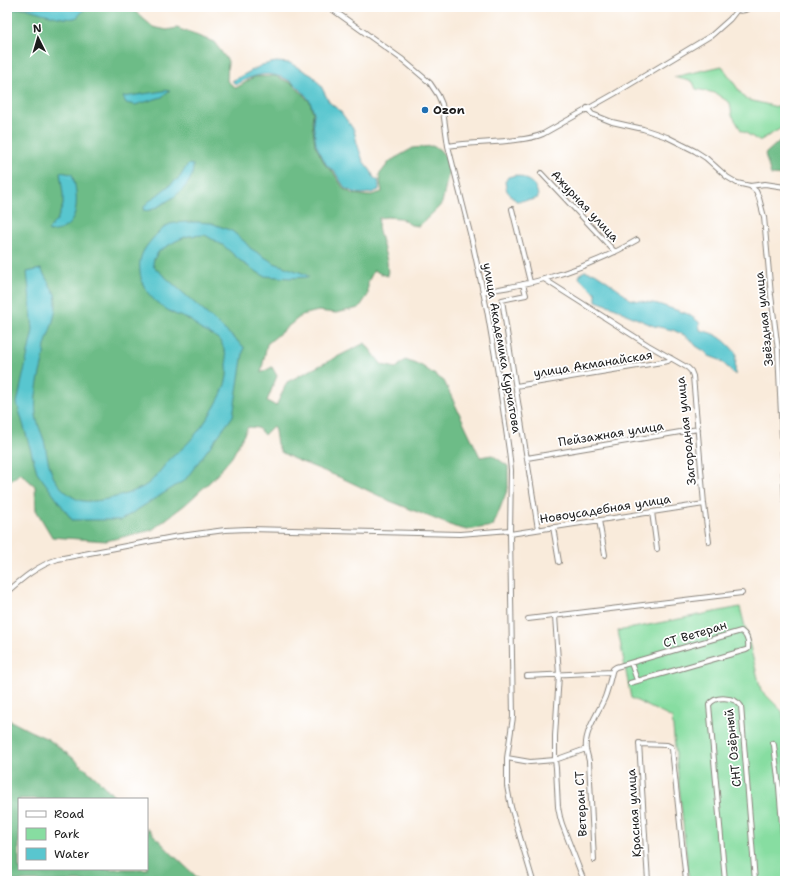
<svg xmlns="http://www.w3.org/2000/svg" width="792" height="888" font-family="'Shantell Sans',sans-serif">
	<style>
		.green { fill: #87dda1; stroke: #527c5e }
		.forest { fill: #6dbc87; stroke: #446c52 }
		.water { fill: #59c6cf; stroke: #3a7176 }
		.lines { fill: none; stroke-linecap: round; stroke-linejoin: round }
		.street-casing { stroke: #8a847c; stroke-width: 6 }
		.secondary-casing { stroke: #8a847c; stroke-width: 8 }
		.street { stroke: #fff; stroke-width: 4 }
		.secondary { stroke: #fff; stroke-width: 6 }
		.poi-dot { fill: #1f6fb2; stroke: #fff; stroke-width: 1.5 }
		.labels { text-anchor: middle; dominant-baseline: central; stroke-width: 3.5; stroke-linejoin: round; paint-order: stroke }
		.poi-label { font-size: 12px; font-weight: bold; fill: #1c1c1c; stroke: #fff; text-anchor: start }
		.street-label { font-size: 12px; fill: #1c1c1c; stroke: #fff }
	</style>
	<rect width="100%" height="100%" fill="#fff"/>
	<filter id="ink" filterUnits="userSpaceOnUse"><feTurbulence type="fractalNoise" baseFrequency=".025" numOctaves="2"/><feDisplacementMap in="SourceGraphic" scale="8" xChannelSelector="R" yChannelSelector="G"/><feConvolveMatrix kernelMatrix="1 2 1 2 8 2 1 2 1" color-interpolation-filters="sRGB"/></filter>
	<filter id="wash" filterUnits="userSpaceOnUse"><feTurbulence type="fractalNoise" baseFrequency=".012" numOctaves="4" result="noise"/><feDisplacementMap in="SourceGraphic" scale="16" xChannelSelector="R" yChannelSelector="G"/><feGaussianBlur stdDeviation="0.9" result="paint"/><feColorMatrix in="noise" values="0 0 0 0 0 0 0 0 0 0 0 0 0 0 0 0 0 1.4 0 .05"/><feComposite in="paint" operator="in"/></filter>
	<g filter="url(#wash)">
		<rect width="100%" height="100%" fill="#f9ebdb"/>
		<path class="green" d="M722,66L745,99L785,109V126L759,141L741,130L732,115L730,103L715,93L696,89L693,82L674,77Z
			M740,607L761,690L782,711L785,725V881H689L672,718L631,698L618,631Z"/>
		<path class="forest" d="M41,7L57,16L79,15L85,7H130L153,27L167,30L177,28L214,42L228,61L227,81L236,88L254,77L275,76L293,84L310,102L313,113L312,121L315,145L326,166L333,172L344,189L353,194L368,196L382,192L379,175L390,161L413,148L432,146L439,149L446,157L449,170L442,203L438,208L419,226L411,225L400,218L387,217L379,218L378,227L387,261L388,276L381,274L374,270L368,282V295L359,308L336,313L318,311L302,315L267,344L261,373L272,367L277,376L267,401L276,406L287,382L365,343L382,365L396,368L405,360L422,366L444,381L480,457L492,455L508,466V488L493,526L467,530L455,527L390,501L344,479L294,459L281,452L277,444L275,431L273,426L264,435L258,428L248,427L232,457L214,478L186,504L152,530L106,541L52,537L36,510L35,486L20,473L7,484V10L11,8Z
			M785,136V176L771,175L765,154Z
			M7,719L30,731L48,739L73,758L96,778L117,799H19V869H147V828L171,853L201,881H7Z"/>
		<path class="water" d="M7,7H86C83,10 79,17 75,18C65,21 35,11 25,8H21L7,11Z
			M276,62L290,63L313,76L321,86L329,102L340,111L354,130L357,143L363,161L371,171L374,178L378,180L379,184V190L371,193L362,194L353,192L345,188L334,171L327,166L316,145L313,122L314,113L310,101C305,95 299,87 293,83C273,70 255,73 236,85L232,81L262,65Z
			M170,90L162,97L135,105L126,103L123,97Z
			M189,164L193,165C194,185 176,196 161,205C155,208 150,212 143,210L144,207L147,203L180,177L186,167Z
			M60,172L72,174C77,188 80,214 68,225C63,230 56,231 50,232L48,231L52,225L57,220L63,205V194Z
			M516,175C528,179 538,184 538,198L531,200L516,201L507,191L505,182L508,177Z
			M197,222L211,223L232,231L245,242L250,248L274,263L305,274L309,277L290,278L264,276L252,269L243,263L224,246L205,235L189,236L185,237L176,241L159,251L154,259L153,263L154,267L244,347L233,416L185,480L121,520H72L37,472L17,403L33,330L27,272L41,269L55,294C59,312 50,328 45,346C44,352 44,359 42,365C38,381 34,398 36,415C37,424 41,431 44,440C47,453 48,466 54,478C59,487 70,497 79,500C94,505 130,494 143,487C154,481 161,469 169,460C174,455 181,450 186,445C201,430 224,397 227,376C228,367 226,348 220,341C215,335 207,333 200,329C196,326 194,323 190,320C184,317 177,316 171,312C155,303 142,291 140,272C139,264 140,257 144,250C149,242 161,228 170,224C178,222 189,222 197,222Z
			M585,271L595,273L607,281L620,290L629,299L658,304L688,314L699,322L700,330C718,334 724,339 736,353L735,375L720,360L709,356L704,351L696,346L692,341L684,335L673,330L654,326L626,314L616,308L596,301V293L580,279L579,277L581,273Z"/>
	</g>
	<g filter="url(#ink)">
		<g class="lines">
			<defs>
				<path id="street" d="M329,7L403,60L430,83L438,95L442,104L448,146
					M587,108L592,114L612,122L643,129L667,137L695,151L706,158L727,177L737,183L750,186L765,184L785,187
					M541,173L615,252
					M750,186L756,191L759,198L764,217L771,295L778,350L785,503
					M512,209L530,282
					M544,279L648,345L688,368L691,371L693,376L704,504L709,542
					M523,284L526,295L502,300L538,529
					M483,292C503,288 524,285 544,279C576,270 608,257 637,240
					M516,386L668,361L671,358
					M527,458L698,429
					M652,512L657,549
					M599,520L605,555
					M553,527L559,562
					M510,534L704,504
					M7,592C23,578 37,566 58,559L173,537L225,530L248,529L460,534L510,530
					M555,616L559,675L555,736V760L556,768L558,807L560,817L562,824L584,881
					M528,619L742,593
					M631,663L637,680
					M527,676L612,672
					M639,743L648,881
					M773,743L774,745L779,787L785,862
					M639,744L667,745L671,747L672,749L686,881
					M586,749C584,731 599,712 605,697C608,689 610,680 612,672L613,669L616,667L741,631C747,635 749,641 748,649L746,650L630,683
					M507,758L530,762L555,760L586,749L589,761L594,860
					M533,881L511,807L507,786V758L513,717L510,534L511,470L509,451L498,374L487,310L472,241L448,146C470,142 493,143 516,140C525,139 534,138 543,134L614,94L712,35L730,19L737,10
					M725,881L709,705C715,695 735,697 741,706L755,881"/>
				<path id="secondary" d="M735,7C739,11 744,10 749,7"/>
			</defs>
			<use href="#street" class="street-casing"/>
			<use href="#secondary" class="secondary-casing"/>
			<use href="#street" class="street"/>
			<use href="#secondary" class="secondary"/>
		</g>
	</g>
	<circle class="poi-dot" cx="425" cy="110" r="4"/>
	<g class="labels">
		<g class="poi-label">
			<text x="433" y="110">Ozon</text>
		</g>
		<g class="street-label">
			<text transform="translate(585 206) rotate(47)">Ажурная улица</text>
			<text transform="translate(764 319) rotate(-96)">Звёздная улица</text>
			<text transform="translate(502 348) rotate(80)">улица Академика Курчатова</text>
			<text transform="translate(593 364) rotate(-9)">улица Акманайская</text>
			<text transform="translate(686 431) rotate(-96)">Загородная улица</text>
			<text transform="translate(611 434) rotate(-9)">Пейзажная улица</text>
			<text transform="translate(605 509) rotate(-9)">Новоусадебная улица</text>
			<text transform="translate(695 634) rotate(-17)">СТ Ветеран</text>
			<text transform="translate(733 748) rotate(-96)">СНТ Озёрный</text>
			<text transform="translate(581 804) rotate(-93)">Ветеран СТ</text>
			<text transform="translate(634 813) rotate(-94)">Красная улица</text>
		</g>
	</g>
	<rect width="792" height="888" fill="none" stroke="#fff" stroke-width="24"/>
	<rect x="18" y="798" width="130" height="72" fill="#ffffff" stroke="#a4a4a4"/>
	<rect x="26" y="811" width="20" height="6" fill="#ffffff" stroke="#a4a4a4"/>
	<text x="54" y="818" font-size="12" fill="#1c1c1c">Road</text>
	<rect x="26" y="828" width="20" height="12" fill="#87dda1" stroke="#a4a4a4"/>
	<text x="54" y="838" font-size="12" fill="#1c1c1c">Park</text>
	<rect x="26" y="848" width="20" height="12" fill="#59c6cf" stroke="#a4a4a4"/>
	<text x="54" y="858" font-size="12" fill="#1c1c1c">Water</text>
	<g transform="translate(38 38) rotate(355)" stroke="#ffffff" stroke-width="3" paint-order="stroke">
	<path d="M0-3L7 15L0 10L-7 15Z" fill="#1c1c1c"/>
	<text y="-6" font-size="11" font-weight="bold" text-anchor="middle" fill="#1c1c1c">N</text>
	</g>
</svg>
